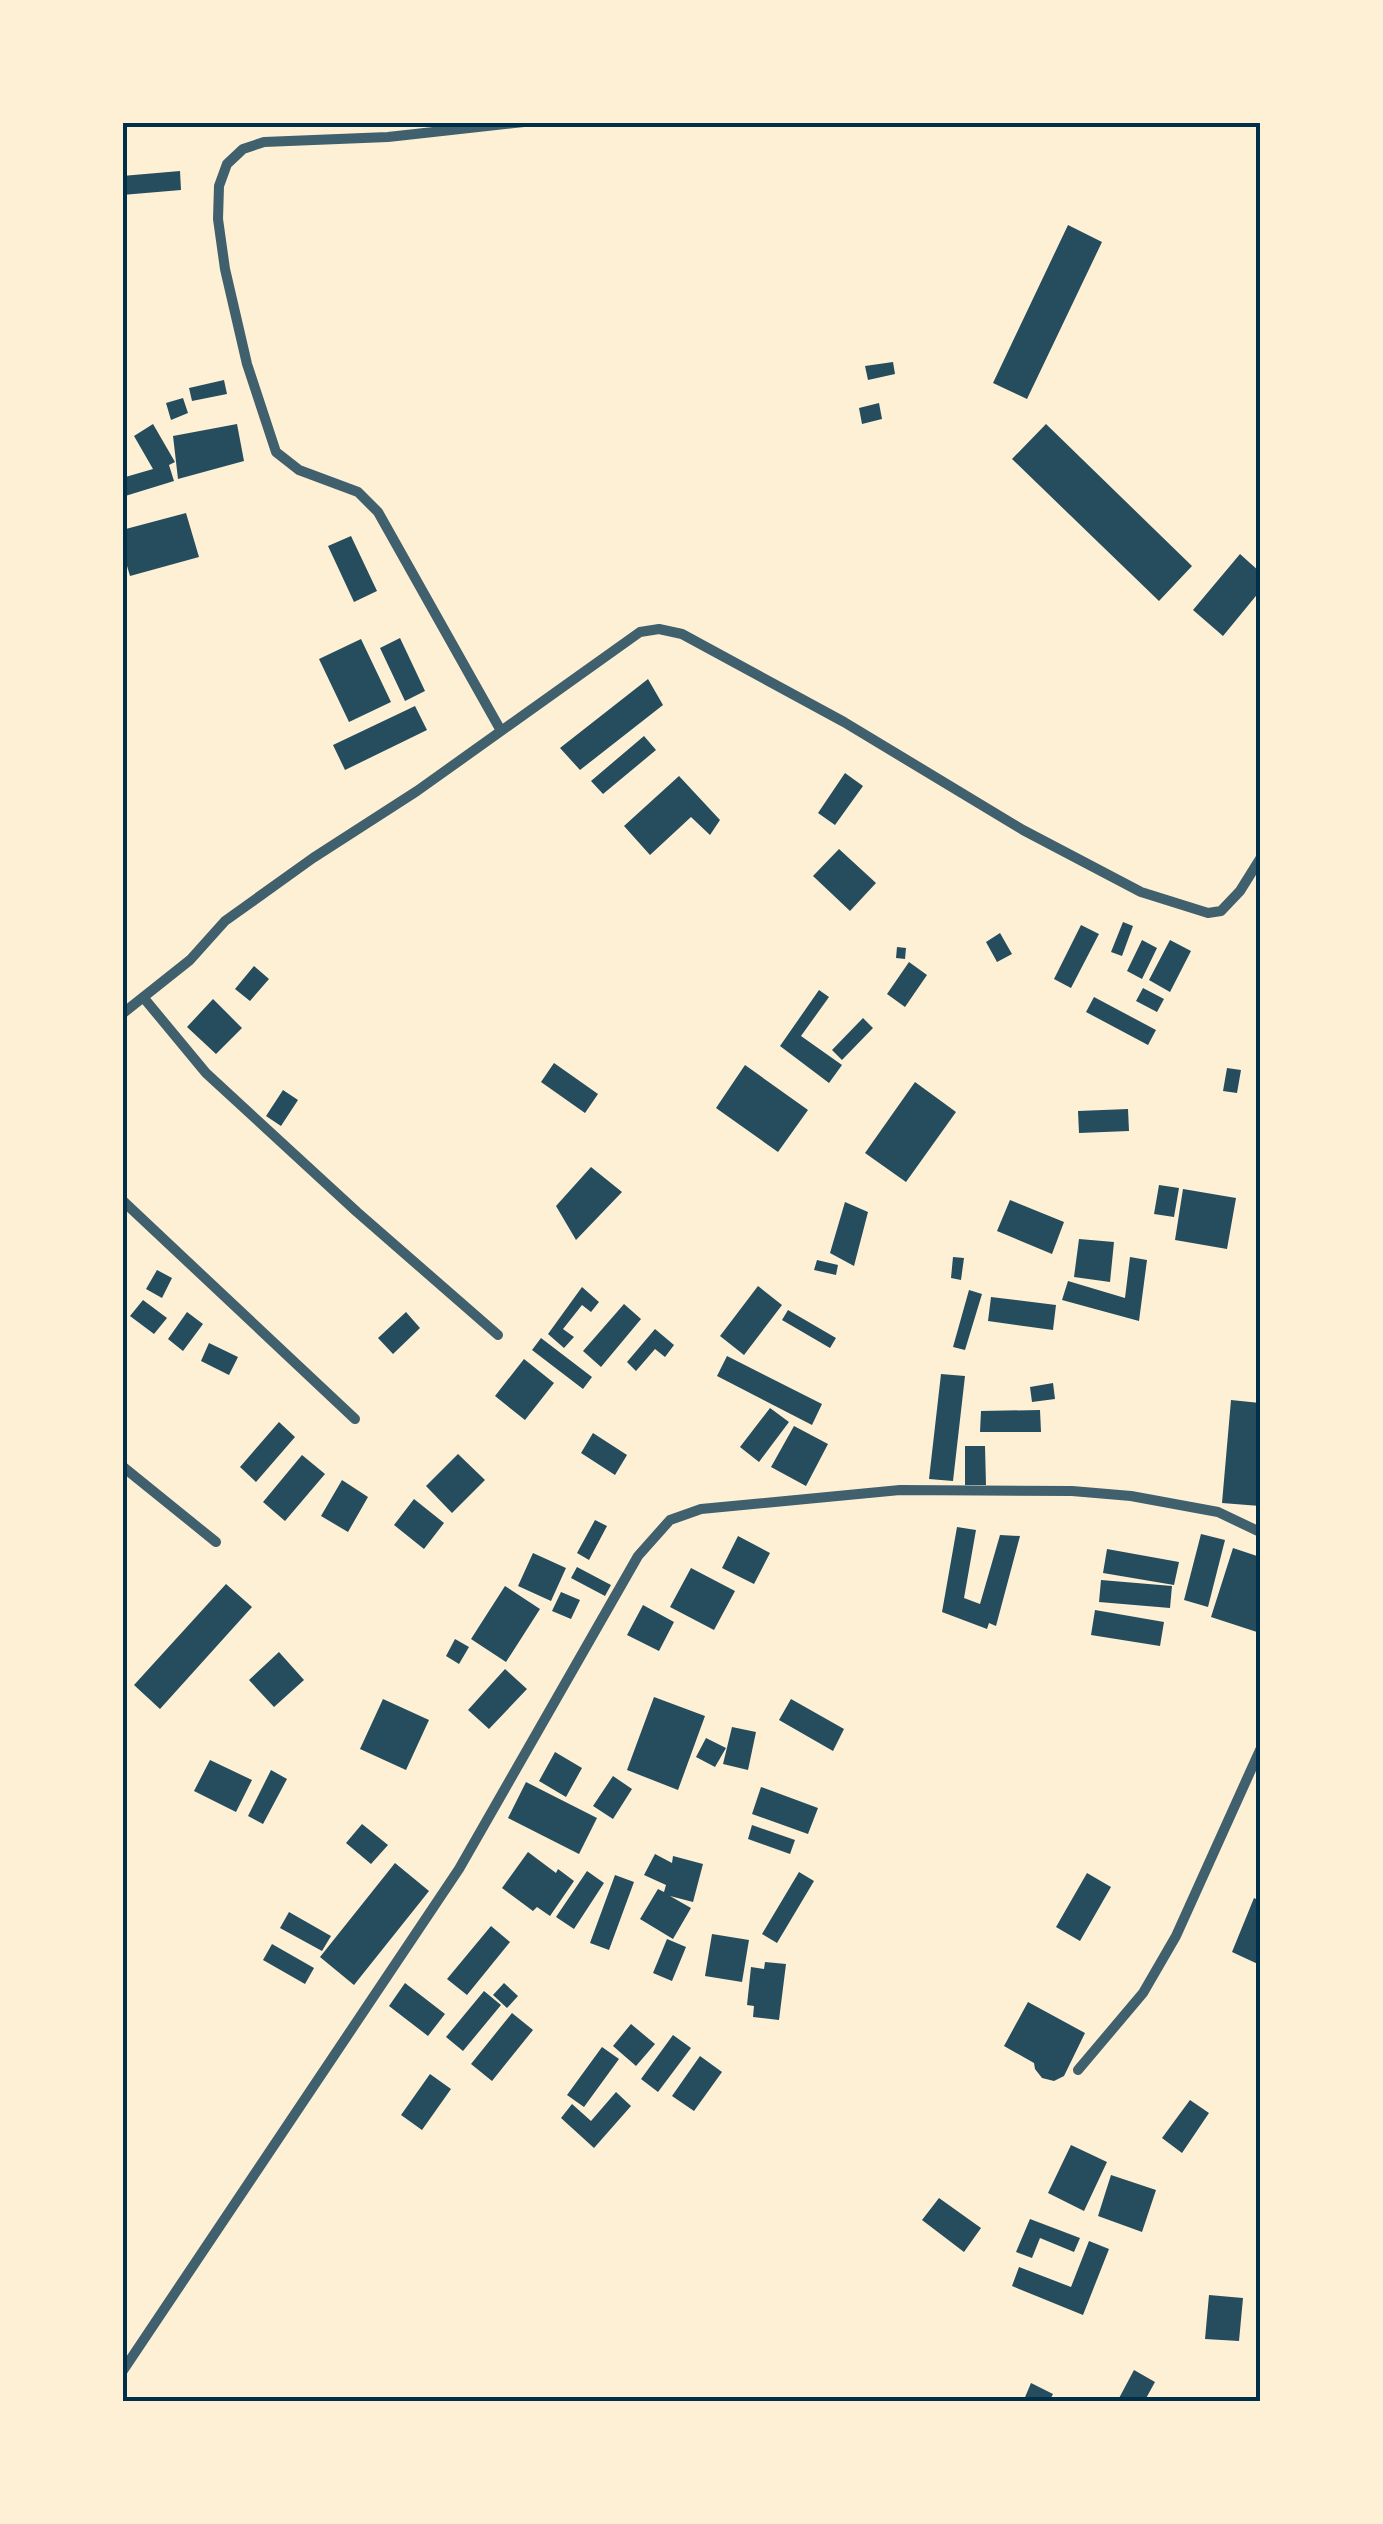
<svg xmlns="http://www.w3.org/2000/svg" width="1383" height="2524" font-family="'Noto Sans',sans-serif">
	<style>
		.building { fill: #264d5e }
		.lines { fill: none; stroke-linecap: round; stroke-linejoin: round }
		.minor { stroke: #3f606c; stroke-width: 10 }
		.neatline { fill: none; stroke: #003049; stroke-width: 4 }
	</style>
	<rect width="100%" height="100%" fill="#fdf0d5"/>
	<path class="building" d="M180,171L181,190L122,195V176Z
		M1068,225L1102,242L1027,399L993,383Z
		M893,362L895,374L868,380L865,366Z
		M224,380L227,394L192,401L189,388Z
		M183,398L188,413L171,420L166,403Z
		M879,403L882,419L862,424L859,408Z
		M153,424L175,462L169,465L174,481L122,497V478L153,469L134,436Z
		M237,424L244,461L178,479L173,436Z
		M1046,424L1192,566L1159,601L1012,459Z
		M186,513L199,557L130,576L122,549V530Z
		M351,536L377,591L354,602L328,546Z
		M1240,554L1260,572V591L1223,636L1193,610Z
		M400,638L425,691L405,701L380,648Z
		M361,639L391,702L349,722L319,659Z
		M648,679L663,705L580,770L560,748Z
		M415,706L427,730L345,770L333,745Z
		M644,736L656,750L603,794L591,781Z
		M845,773L863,786L835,825L818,813Z
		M679,776L720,820L710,835L691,817L650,855L624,826Z
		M839,849L876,883L850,911L813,876Z
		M1123,922L1133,926L1122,956L1111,952Z
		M1081,925L1099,934L1071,988L1054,979Z
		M1000,933L1012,954L997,962L986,942Z
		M1142,940L1157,948L1142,979L1127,971Z
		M1170,940L1191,951L1170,992L1149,980Z
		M897,947L906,948L905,959L896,958Z
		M909,962L927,975L905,1007L887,994Z
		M254,966L269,979L250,1001L235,989Z
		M1143,988L1164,999L1157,1012L1136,1001Z
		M819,990L829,997L801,1036L842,1065L829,1083L780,1046Z
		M1094,997L1156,1030L1148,1045L1086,1012Z
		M213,999L242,1028L216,1054L187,1027Z
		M863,1018L873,1028L842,1060L832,1050Z
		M554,1063L598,1094L585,1113L541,1082Z
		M745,1065L808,1110L778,1152L716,1108Z
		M1227,1068L1241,1070L1237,1093L1223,1091Z
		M915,1082L956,1112L906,1182L865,1153Z
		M283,1090L298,1100L281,1126L266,1116Z
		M1128,1109L1129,1131L1079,1133L1078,1111Z
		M591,1167L622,1192L576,1240L556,1206Z
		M1159,1185L1179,1188L1174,1217L1154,1214Z
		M1183,1189L1236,1198L1227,1249L1175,1240Z
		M1010,1200L1064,1222L1052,1254L997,1231Z
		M845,1202L868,1212L854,1266L830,1253Z
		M1079,1239L1114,1242L1110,1282L1074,1277Z
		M953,1257L964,1258L961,1280L951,1278Z
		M1130,1257L1147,1260L1139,1321L1062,1300L1068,1281L1125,1298Z
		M817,1260L838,1265L836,1275L814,1270Z
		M157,1270L172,1278L162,1298L146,1289Z
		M758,1286L782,1305L744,1355L720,1336Z
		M582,1287L599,1302L591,1312L582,1305L563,1329L574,1337L564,1348L548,1334Z
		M969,1290L982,1294L965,1350L953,1347Z
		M991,1297L1056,1305L1053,1330L988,1321Z
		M143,1300L167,1318L154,1334L130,1316Z
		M624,1304L641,1319L601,1367L583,1351Z
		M788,1310L836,1338L830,1348L782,1320Z
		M187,1312L203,1324L183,1351L168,1339Z
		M406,1312L420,1328L393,1354L378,1338Z
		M655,1329L674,1345L665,1357L655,1349L636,1371L627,1362Z
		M541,1338L592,1377L583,1389L532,1350Z
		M209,1343L238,1357L229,1375L201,1361Z
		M727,1356L822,1404L812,1425L717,1376Z
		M524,1359L554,1383L525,1420L495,1396Z
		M941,1374L965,1376L953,1481L929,1479Z
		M1053,1383L1055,1399L1032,1402L1030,1387Z
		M1231,1400L1260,1403V1506L1222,1503Z
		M770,1408L789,1422L759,1462L740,1447Z
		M1040,1410L1041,1432H980L981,1411Z
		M279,1422L295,1437L256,1482L240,1467Z
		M794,1426L828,1444L806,1486L771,1467Z
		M593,1433L627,1455L615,1475L581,1453Z
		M965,1446H985L986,1485H965Z
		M458,1454L485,1480L452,1513L426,1486Z
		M302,1455L325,1474L285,1521L263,1502Z
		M342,1480L368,1497L348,1532L321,1516Z
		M414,1499L444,1523L424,1549L394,1525Z
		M595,1520L607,1526L589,1560L577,1553Z
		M957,1527L976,1530L964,1598L980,1604L1000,1535L1020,1536L996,1626L989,1623L987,1629L942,1612Z
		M1201,1534L1225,1540L1208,1607L1184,1600Z
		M738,1536L770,1553L754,1584L722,1568Z
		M1233,1548L1260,1557V1633L1211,1617Z
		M1107,1549L1179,1562L1174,1585L1103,1573Z
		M533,1553L566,1568L551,1601L518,1586Z
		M577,1567L611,1585L605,1596L571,1578Z
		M691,1568L735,1591L714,1630L670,1607Z
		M1101,1580L1172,1586L1170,1608L1099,1602Z
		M226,1584L252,1607L160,1709L134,1685Z
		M505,1586L540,1609L506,1662L471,1639Z
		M561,1592L580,1600L571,1619L552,1611Z
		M643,1605L674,1622L659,1651L627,1635Z
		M1095,1610L1164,1622L1160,1646L1091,1635Z
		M455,1639L469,1647L459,1664L446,1656Z
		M279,1652L304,1680L274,1707L249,1680Z
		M505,1669L527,1689L489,1729L468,1710Z
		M654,1697L705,1716L678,1790L627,1770Z
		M383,1699L429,1720L406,1770L360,1749Z
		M791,1699L844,1729L833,1751L779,1720Z
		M732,1727L756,1732L748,1770L723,1764Z
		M706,1738L726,1748L715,1767L696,1757Z
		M555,1752L582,1768L566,1797L539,1781Z
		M210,1760L252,1780L236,1812L194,1791Z
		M271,1770L287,1779L263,1824L248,1816Z
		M613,1776L632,1789L613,1819L593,1806Z
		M526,1782L597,1818L579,1854L508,1818Z
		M761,1787L818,1808L808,1834L752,1814Z
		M362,1824L388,1845L371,1864L346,1843Z
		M752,1825L795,1840L790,1854L748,1839Z
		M528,1852L556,1873L558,1869L574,1881L550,1916L537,1907L533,1911L502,1888Z
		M655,1854L672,1863L673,1856L703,1864L693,1902L670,1896L691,1908L673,1939L640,1919L658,1889L664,1892L666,1885L644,1875Z
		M395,1863L429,1891L354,1985L320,1957Z
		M587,1871L604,1883L574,1929L556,1917Z
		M799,1872L814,1881L777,1943L762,1934Z
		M1087,1873L1111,1887L1080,1941L1056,1927Z
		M615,1875L634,1882L609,1950L590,1943Z
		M1254,1898L1260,1901V1965L1232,1952Z
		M289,1912L331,1936L322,1951L280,1928Z
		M491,1926L510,1942L467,1995L447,1979Z
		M712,1934L749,1940L742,1982L705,1976Z
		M667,1939L686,1947L672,1981L653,1973Z
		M272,1944L314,1968L305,1984L263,1960Z
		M765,1962L786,1964L779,2020L753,2017L754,2006L747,2005L751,1967L764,1969Z
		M405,1983L445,2014L428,2036L389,2006Z
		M504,1983L518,1996L507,2008L493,1995Z
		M484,1991L501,2005L463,2051L446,2037Z
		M1028,2002L1085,2033L1064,2076L1054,2081L1042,2078L1035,2069L1034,2063L1004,2046Z
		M512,2013L533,2030L492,2081L471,2064Z
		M631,2024L655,2044L636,2066L613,2046Z
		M673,2035L691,2048L658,2092L641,2079Z
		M602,2047L619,2059L584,2107L567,2095Z
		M700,2056L722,2072L694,2111L672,2096Z
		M430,2074L451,2089L422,2130L401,2115Z
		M616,2092L631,2106L594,2148L561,2118L572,2104L591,2121Z
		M1190,2100L1209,2113L1182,2153L1162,2138Z
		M1071,2145L1107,2162L1084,2211L1048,2193Z
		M1111,2175L1156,2190L1142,2232L1098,2216Z
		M939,2198L981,2228L964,2252L922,2220Z
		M1030,2219L1080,2238L1074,2252L1040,2238L1032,2258L1016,2252Z
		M1089,2241L1109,2249L1083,2315L1012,2286L1019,2267L1071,2287Z
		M1209,2295L1243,2298L1239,2341L1205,2339Z
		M1134,2370L1155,2382L1144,2402H1117Z
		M1031,2383L1053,2394L1049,2402H1023Z"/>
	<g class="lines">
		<path class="minor" d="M500,729L378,512L358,492L299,470L276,452L247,364L225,269L218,219L219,186L227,164L243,149L264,142L388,137L524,122
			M143,997L206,1073L357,1212L498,1335
			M122,1014L190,960L225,921L313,858L417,791L640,632L659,629L682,634L844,722L1023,830L1141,892L1208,913L1221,911L1240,891L1260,859
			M122,1200L355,1419
			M122,1466L216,1542
			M1078,2070L1143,1993L1176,1936L1260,1750
			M122,2372L459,1869L638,1556L670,1520L701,1509L900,1490L1072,1491L1131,1496L1218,1512L1260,1532"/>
	</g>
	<rect width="1383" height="2524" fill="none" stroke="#fdf0d5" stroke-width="250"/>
	<rect x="125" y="125" width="1133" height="2274" class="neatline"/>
</svg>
